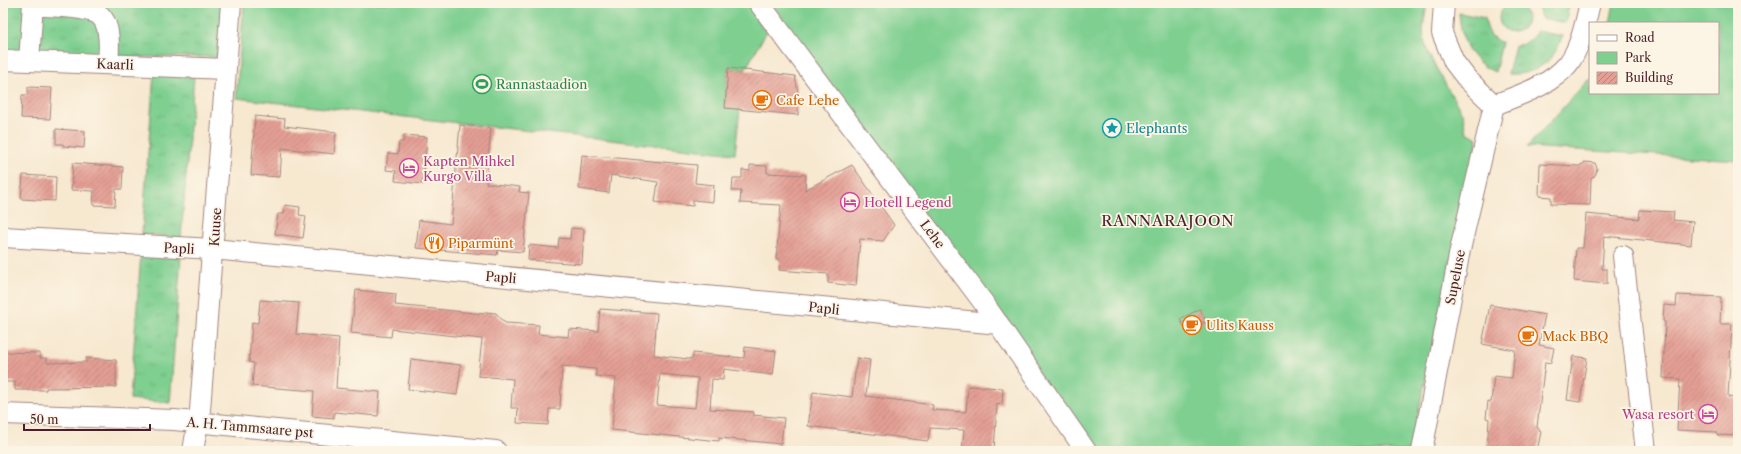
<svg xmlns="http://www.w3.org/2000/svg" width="1741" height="454" font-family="'Libre Caslon Text',serif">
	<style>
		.grass { fill: url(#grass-tufts); stroke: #64775e }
		.park { fill: #7ecf90; stroke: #64775e }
		.building { fill: url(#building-hatch); fill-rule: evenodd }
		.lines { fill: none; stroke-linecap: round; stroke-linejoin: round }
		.minor-casing { stroke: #a0847e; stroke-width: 22 }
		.minor { stroke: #fff; stroke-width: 20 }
		.labels { text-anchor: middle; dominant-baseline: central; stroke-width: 3.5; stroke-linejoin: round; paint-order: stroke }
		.street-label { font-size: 13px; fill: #4a1f2b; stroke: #fcf5e5 }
		.leisure-label { font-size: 13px; fill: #27864d; stroke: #fcf5e5; text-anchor: start }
		.food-label { font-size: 13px; fill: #c56008; stroke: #fcf5e5; text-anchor: start }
		.culture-label { font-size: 13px; fill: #0d838f; stroke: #fcf5e5; text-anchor: start }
		.hotel-label { font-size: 13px; fill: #b23c85; stroke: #fcf5e5; text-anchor: start }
		.quarter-label { font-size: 15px; letter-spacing: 1px; fill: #4a1f2b; stroke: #fcf5e5 }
	</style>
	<defs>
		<pattern id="grass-tufts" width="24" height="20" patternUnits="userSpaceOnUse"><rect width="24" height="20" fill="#7ecf90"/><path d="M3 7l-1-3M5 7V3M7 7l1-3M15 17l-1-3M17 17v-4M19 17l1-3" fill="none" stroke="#6eb17c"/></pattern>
		<pattern id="building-hatch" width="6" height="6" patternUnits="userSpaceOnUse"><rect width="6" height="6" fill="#e49f94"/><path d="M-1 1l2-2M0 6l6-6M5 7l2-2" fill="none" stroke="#bb8179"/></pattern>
	</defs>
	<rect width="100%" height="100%" fill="#fcf5e5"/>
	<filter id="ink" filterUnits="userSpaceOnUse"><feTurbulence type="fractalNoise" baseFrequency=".025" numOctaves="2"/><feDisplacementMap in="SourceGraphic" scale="8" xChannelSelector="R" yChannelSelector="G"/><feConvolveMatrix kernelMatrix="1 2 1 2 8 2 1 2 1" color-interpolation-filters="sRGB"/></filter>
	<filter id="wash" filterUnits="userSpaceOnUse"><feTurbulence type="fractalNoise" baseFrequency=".012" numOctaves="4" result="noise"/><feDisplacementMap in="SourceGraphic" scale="16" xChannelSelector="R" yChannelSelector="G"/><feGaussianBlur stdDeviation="0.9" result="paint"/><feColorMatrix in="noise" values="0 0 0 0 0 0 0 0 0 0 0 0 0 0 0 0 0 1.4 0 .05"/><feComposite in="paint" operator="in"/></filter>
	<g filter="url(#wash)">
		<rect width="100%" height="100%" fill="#f7e8d0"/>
		<path class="grass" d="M3,3H225L222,41L217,57H127L3,53Z
			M1537,3H1570L1565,23L1541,18Z
			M1499 18a14 14 0 1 1 28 0a14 14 0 1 1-28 0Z
			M1459,13L1485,18C1487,31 1490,38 1502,43L1495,72C1469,61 1461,40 1459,13Z
			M1537,31L1562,36C1556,61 1534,76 1508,74L1515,45C1525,46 1532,39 1537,31Z
			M154,73L194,77L181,238L142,234Z
			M141,253L181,256L170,403L130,399Z"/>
		<path class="park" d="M244,3H747L767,31L745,70L728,68L725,108L740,109L735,154L236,98Z
			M771,3H1427L1423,30L1424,41L1429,55L1463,115L1466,132L1478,138L1410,451H1095Z
			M1614,3H1738V160L1527,147L1590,78V93H1718V23H1610Z"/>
		<g id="blocks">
			<path class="building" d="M728,68L795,76L798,92V115L725,108Z
				M28,87L52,88L50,119L21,118L22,95H28Z
				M255,116L285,119L284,126L336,132L334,154L282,148L280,177L251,175Z
				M460,125L491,128L486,183L520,187L519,192L529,193L523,252L498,250L497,255L416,248L419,220L451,224Z
				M56,129L85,131L84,148L63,146V144H56Z
				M404,135L427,137L423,184L395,181L396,171L386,170L388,153L398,154L399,142H403Z
				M582,155L697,165L695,183L714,185L713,202L693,200V206L655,202L658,182L611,175L609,193L579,189Z
				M1586,162L1595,163L1597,168L1596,174L1591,179L1590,205L1551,204V197L1539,196L1540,164L1579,166Z
				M73,163L123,167L122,189H116L115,206L93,205L94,191L71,190Z
				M750,165L767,166V173L806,175L805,190L852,165L894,225L883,241L860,239L856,286L828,283V274L779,270L780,259H776L781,205L740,203L741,191H732L733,178H742V170L750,171Z
				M23,175L56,177L55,201L21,199Z
				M285,205L300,207L299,215L306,216L303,238L275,234L278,214H284Z
				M1640,210L1674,212L1673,220L1693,222L1691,245L1604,236L1602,269H1607V284L1574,281L1576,248H1583L1586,214L1639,219Z
				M571,228L584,229L582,264L528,260L529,245L558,248L559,238L570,239Z
				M356,290L396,294L395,305L484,314V312L496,313L505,323L539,325L538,334L568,337L569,329L598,331L600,309L657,313L654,355L688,359L693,358V353L744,358L745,347L776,351L773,375L724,369L723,380L712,379L710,409L754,412L753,415L784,418L781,444L719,438V441L612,430L616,378L596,376V369L562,366L560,409H549L548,425L517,423L518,408H511L513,379L478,376L482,339L392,329L391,337L351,333ZM660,374L698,378L695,408L657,405Z
				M1677,295L1721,297L1720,324H1732L1728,397L1738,398V436L1717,435V432L1677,430L1680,379L1663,378L1665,322L1663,321L1664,305L1676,306Z
				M260,300L299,303L296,334L339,338L336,388L380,392L378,416L334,412V418L312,416L314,391L252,386L254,363L249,362L252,322L258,323Z
				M1490,305L1545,315L1539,345L1554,348L1551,363L1545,362L1537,427L1541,432L1537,451H1487L1489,419L1486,418L1488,401L1491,402L1494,376L1512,378L1515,350L1482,344Z
				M1200,309L1206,321L1187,332L1180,319Z
				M3,352L40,353V358H47V363L86,362V358L116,360V387L46,388V390H15V382H3Z
				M1573,356L1587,358L1580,402L1567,400Z
				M857,358L870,360L866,396L933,405L932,410L966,412L968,386L1003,388L1002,405L997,404L994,451H962L964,430L930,428L928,441L808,426L813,392L852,397Z
				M411,359L461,365L457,395L408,389Z"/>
		</g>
	</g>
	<g filter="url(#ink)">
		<use href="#blocks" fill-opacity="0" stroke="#a0847e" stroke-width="1"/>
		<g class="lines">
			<defs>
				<path id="minor" d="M759,3L983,302L1086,451
					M1444,3L1442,33L1454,62L1467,79L1494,105
					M33,5C50,7 84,6 98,14C112,23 109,50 108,64
					M3,60L226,69
					M29,61L33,3
					M1494,105C1519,95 1550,86 1568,64C1581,47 1585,23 1590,3
					M3,237L213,249L999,324
					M1623,256L1646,451
					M3,414L174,420L496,451
					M193,451L200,410L231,3
					M1422,451L1460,250L1494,105"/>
			</defs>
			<use href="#minor" class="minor-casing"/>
			<use href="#minor" class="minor"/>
		</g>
	</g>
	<defs>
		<symbol id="stadium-ring" viewBox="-11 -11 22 22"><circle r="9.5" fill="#fcf5e5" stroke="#2e9e5b" stroke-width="1.5"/><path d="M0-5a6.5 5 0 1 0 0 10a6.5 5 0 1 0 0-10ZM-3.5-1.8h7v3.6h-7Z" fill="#2e9e5b"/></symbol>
		<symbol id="cafe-ring" viewBox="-11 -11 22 22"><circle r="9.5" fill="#fcf5e5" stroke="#e8710a" stroke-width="1.5"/><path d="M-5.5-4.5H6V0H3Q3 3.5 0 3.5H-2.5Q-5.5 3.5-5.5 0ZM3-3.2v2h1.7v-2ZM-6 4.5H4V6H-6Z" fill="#e8710a"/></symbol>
		<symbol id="sight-ring" viewBox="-11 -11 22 22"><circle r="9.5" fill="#fcf5e5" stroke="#0f9aa8" stroke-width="1.5"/><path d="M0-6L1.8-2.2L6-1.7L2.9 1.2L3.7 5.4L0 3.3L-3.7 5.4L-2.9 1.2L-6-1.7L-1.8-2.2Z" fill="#0f9aa8"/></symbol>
		<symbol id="hotel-ring" viewBox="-11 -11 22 22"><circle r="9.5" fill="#fcf5e5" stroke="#d1479c" stroke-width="1.5"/><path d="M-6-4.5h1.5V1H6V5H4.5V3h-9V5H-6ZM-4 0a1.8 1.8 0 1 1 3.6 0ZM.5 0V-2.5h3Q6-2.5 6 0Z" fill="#d1479c"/></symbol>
		<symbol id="restaurant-ring" viewBox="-11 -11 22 22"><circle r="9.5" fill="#fcf5e5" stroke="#e8710a" stroke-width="1.5"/><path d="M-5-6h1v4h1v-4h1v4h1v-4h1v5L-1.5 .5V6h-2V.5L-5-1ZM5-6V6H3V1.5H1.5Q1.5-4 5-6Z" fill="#e8710a"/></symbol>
	</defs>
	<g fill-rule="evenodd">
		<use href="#stadium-ring" x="471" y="73" width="22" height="22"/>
		<use href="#cafe-ring" x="751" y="89" width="22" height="22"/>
		<use href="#sight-ring" x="1101" y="117" width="22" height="22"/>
		<use href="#hotel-ring" x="398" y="157" width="22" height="22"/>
		<use href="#hotel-ring" x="839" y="191" width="22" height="22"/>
		<use href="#restaurant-ring" x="423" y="232" width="22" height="22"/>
		<use href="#cafe-ring" x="1181" y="314" width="22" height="22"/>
		<use href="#cafe-ring" x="1517" y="325" width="22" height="22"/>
		<use href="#hotel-ring" x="1697" y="403" width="22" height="22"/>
	</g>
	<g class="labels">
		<g class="street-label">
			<text transform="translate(115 64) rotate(2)">Kaarli</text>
			<text transform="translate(215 227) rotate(-86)">Kuuse</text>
			<text transform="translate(933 234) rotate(53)">Lehe</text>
			<text transform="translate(179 248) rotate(3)">Papli</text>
			<text transform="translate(501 277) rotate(5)">Papli</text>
			<text transform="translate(1455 277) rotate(-79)">Supeluse</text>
			<text transform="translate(824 308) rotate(6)">Papli</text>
			<text transform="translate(250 427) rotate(5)">A. H. Tammsaare pst</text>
		</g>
		<g class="leisure-label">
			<text x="496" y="84">Rannastaadion</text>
		</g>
		<g class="food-label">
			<text x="776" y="100">Cafe Lehe</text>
			<text x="448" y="243">Piparmünt</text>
			<text x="1206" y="325">Ulits Kauss</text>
			<text x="1542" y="336">Mack BBQ</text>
		</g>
		<g class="culture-label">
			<text x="1126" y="128">Elephants</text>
		</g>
		<g class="hotel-label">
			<text x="423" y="161">Kapten Mihkel<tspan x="423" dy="15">Kurgo Villa</tspan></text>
			<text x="864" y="202">Hotell Legend</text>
			<text x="1694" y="414" text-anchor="end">Wasa resort</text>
		</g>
		<g class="quarter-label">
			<text x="1168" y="220">RANNARAJOON</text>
		</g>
	</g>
	<rect width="1741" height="454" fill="none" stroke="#fcf5e5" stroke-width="16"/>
	<rect x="1589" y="22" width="130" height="72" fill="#fcf5e5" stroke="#b59f9b"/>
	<rect x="1597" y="35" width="20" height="6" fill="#ffffff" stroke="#b59f9b"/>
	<text x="1625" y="42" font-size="12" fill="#4a1f2b">Road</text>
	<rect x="1597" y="52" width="20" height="12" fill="#7ecf90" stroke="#b59f9b"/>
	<text x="1625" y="62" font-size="12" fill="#4a1f2b">Park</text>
	<rect x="1597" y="72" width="20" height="12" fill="url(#building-hatch)" stroke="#b59f9b"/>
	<text x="1625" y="82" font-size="12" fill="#4a1f2b">Building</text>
	<path d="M24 424v6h126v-6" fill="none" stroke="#4a1f2b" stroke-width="2"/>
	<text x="30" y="424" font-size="12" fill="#4a1f2b" stroke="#fcf5e5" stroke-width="3" paint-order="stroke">50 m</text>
</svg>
